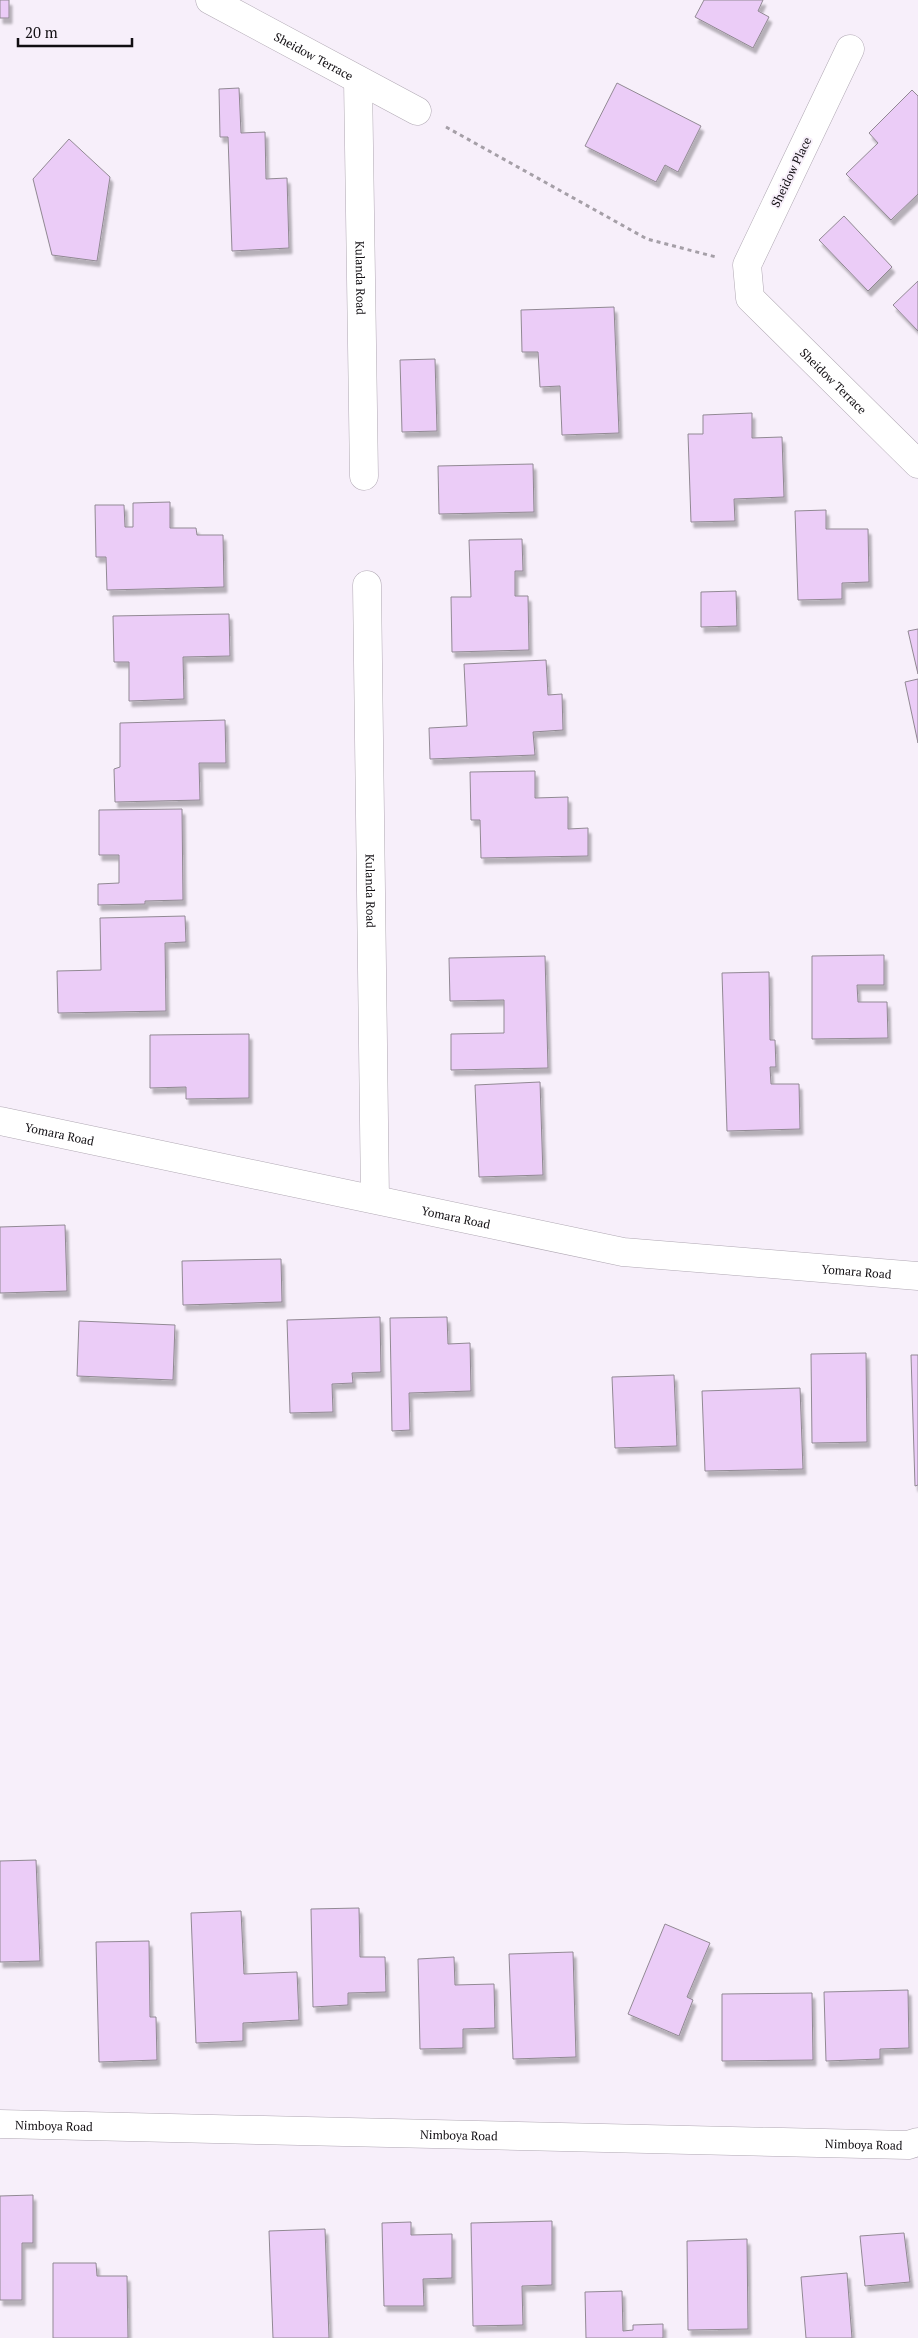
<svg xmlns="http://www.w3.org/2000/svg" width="918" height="2338" font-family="'PT Serif',serif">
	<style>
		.building { fill: #ebccf7; stroke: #918993; filter: url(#shadow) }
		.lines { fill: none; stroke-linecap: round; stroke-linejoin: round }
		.minor-casing { stroke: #b0a8b3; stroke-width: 29 }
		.path { stroke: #a59fa7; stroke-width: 3; stroke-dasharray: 4 4; stroke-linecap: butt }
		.minor { stroke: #fff; stroke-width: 28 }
		.labels { text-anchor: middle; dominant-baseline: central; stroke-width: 4; stroke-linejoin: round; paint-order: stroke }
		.street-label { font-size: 12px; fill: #110e12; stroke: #f7effa }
	</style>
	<defs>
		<filter id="shadow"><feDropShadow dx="3" dy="5.5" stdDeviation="1" flood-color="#0004"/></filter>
	</defs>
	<rect width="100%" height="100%" fill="#f7effa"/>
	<path class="building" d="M0,0H9V18H0Z
		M704,0H763L758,11L769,17L753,48L695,17Z
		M617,83L701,126L678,172L665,165L656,182L585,146Z
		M239,88L241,133L265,132L266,179L287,178L289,248L232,251L228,137H220L219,89Z
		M912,90L918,96V194L891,220L846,174L878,143L869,133Z
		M69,139L110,177L97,261L52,255L33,179Z
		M844,216L892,267L868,291L819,240Z
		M918,281V331L893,305Z
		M614,307L619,433L562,435L560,386L540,387L538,352H522L521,310Z
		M435,359L437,431L402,432L400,360Z
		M752,413V438L782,437L784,497L734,499L735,521L691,522L688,434H703V415Z
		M533,464L534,512L439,514L438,466Z
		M170,502V528H196L197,535H223L224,587L107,590L106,557H96L95,505H124L125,527H133V503Z
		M826,510V529H868L869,582L842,583V599L798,600L795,511Z
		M522,539L523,571H515V596H528L529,650L452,652L451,597H471L469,540Z
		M736,591L737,626L701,627V592Z
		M229,614L230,656L183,657L184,699L129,701V662H114L113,616Z
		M918,629V674L908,631Z
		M546,660L548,695L562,694L563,730L533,732L535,755L430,759L429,728L467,726L464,664Z
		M918,679V743L905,682Z
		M225,720L226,763H199L200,800L115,802L114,769L120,767V723Z
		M535,771V798L568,797V829L588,828V856L481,858L480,820H471L470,772Z
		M182,809L183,900L145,901V904L98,905V884L119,883V855H99V810Z
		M185,916L186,942L165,943L166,1011L58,1013L57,971L101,970L100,918Z
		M884,955V985H857L858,1002H887L888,1038L812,1039V956Z
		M545,956L548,1068L451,1070V1034L504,1033V1000L450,1001L449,958Z
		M769,972L770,1040H775L776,1067H770L771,1084H799L800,1129L727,1131L722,973Z
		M249,1034V1098L186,1099V1087L150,1088V1035Z
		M540,1082L543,1175L479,1177L475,1085Z
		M65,1225L67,1291L0,1293V1227Z
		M281,1259L282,1302L183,1305L182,1261Z
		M380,1317L381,1372L352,1373L353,1383L332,1384L333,1412L290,1413L287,1320Z
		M447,1317L448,1344L470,1343L471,1391L409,1393L410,1430L392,1431L390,1318Z
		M79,1321L175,1325L173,1380L77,1376Z
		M866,1353L867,1442L812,1443L811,1354Z
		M911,1355H918V1485L915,1486Z
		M674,1375L677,1446L615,1448L612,1377Z
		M800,1388L803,1469L705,1471L702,1391Z
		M36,1860L40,1961L0,1962V1861Z
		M359,1908L360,1957H385L386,1992L348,1993V2005L313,2007L311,1909Z
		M241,1911L244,1974L297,1972L299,2020L243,2023V2041L196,2043L191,1913Z
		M665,1924L710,1943L687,1997L693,2000L679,2036L628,2014Z
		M149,1941L150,2017H156L157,2060L99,2062L96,1942Z
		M573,1952L576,2057L513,2059L509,1954Z
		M454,1957L455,1985L494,1984L495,2028L463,2029V2048L420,2049L418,1959Z
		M908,1990L909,2048L880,2049V2059L826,2061L824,1992Z
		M812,1993L813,2060L722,2061V1994Z
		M33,2195V2243H22V2300H0V2196Z
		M552,2221V2285L522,2286L523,2325L473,2326L471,2223Z
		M411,2222V2235L452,2234V2278L423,2279L424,2306H384L382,2223Z
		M325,2229L329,2338H273L269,2231Z
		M904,2233L910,2282L865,2286L860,2236Z
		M747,2239L748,2329L688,2330L687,2241Z
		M53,2263H96L97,2276H127L128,2338H53Z
		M847,2273L852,2338H806L801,2277Z
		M622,2291L623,2331L633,2330V2325L663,2324V2338H586L585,2292Z"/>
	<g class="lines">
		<defs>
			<g id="minor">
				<path id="s1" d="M210,0L417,111"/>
				<path id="s2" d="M850,49L747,265L750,298L918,464"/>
				<path id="s3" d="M358,80L364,476"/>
				<path id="s4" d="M367,585L375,1198"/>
				<path id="s5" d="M0,1121L623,1252L918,1276"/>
				<path id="s6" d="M0,2124L908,2145L918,2142"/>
			</g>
		</defs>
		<use href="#minor" class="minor-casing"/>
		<path class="path" d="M446,127L647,239L716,257"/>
		<use href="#minor" class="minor"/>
	</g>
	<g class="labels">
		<g class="street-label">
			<text stroke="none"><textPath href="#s1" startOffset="118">Sheidow Terrace</textPath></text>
			<text transform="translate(791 172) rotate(-64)">Sheidow Place</text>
			<text stroke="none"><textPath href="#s3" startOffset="198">Kulanda Road</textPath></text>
			<text stroke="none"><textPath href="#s2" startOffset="390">Sheidow Terrace</textPath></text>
			<text stroke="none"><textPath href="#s4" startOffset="306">Kulanda Road</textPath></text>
			<text stroke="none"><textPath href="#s5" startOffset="61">Yomara Road</textPath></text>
			<text stroke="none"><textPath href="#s5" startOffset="466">Yomara Road</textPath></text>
			<text stroke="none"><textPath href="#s5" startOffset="871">Yomara Road</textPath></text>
			<text stroke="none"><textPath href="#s6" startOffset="54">Nimboya Road</textPath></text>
			<text stroke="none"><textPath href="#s6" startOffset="459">Nimboya Road</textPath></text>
			<text stroke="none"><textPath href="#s6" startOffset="864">Nimboya Road</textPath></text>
		</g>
	</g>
	<path d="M18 38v8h114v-8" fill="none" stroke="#110e12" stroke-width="2.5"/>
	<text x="25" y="38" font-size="15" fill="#110e12" stroke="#f7effa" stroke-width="4" paint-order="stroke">20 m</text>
</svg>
